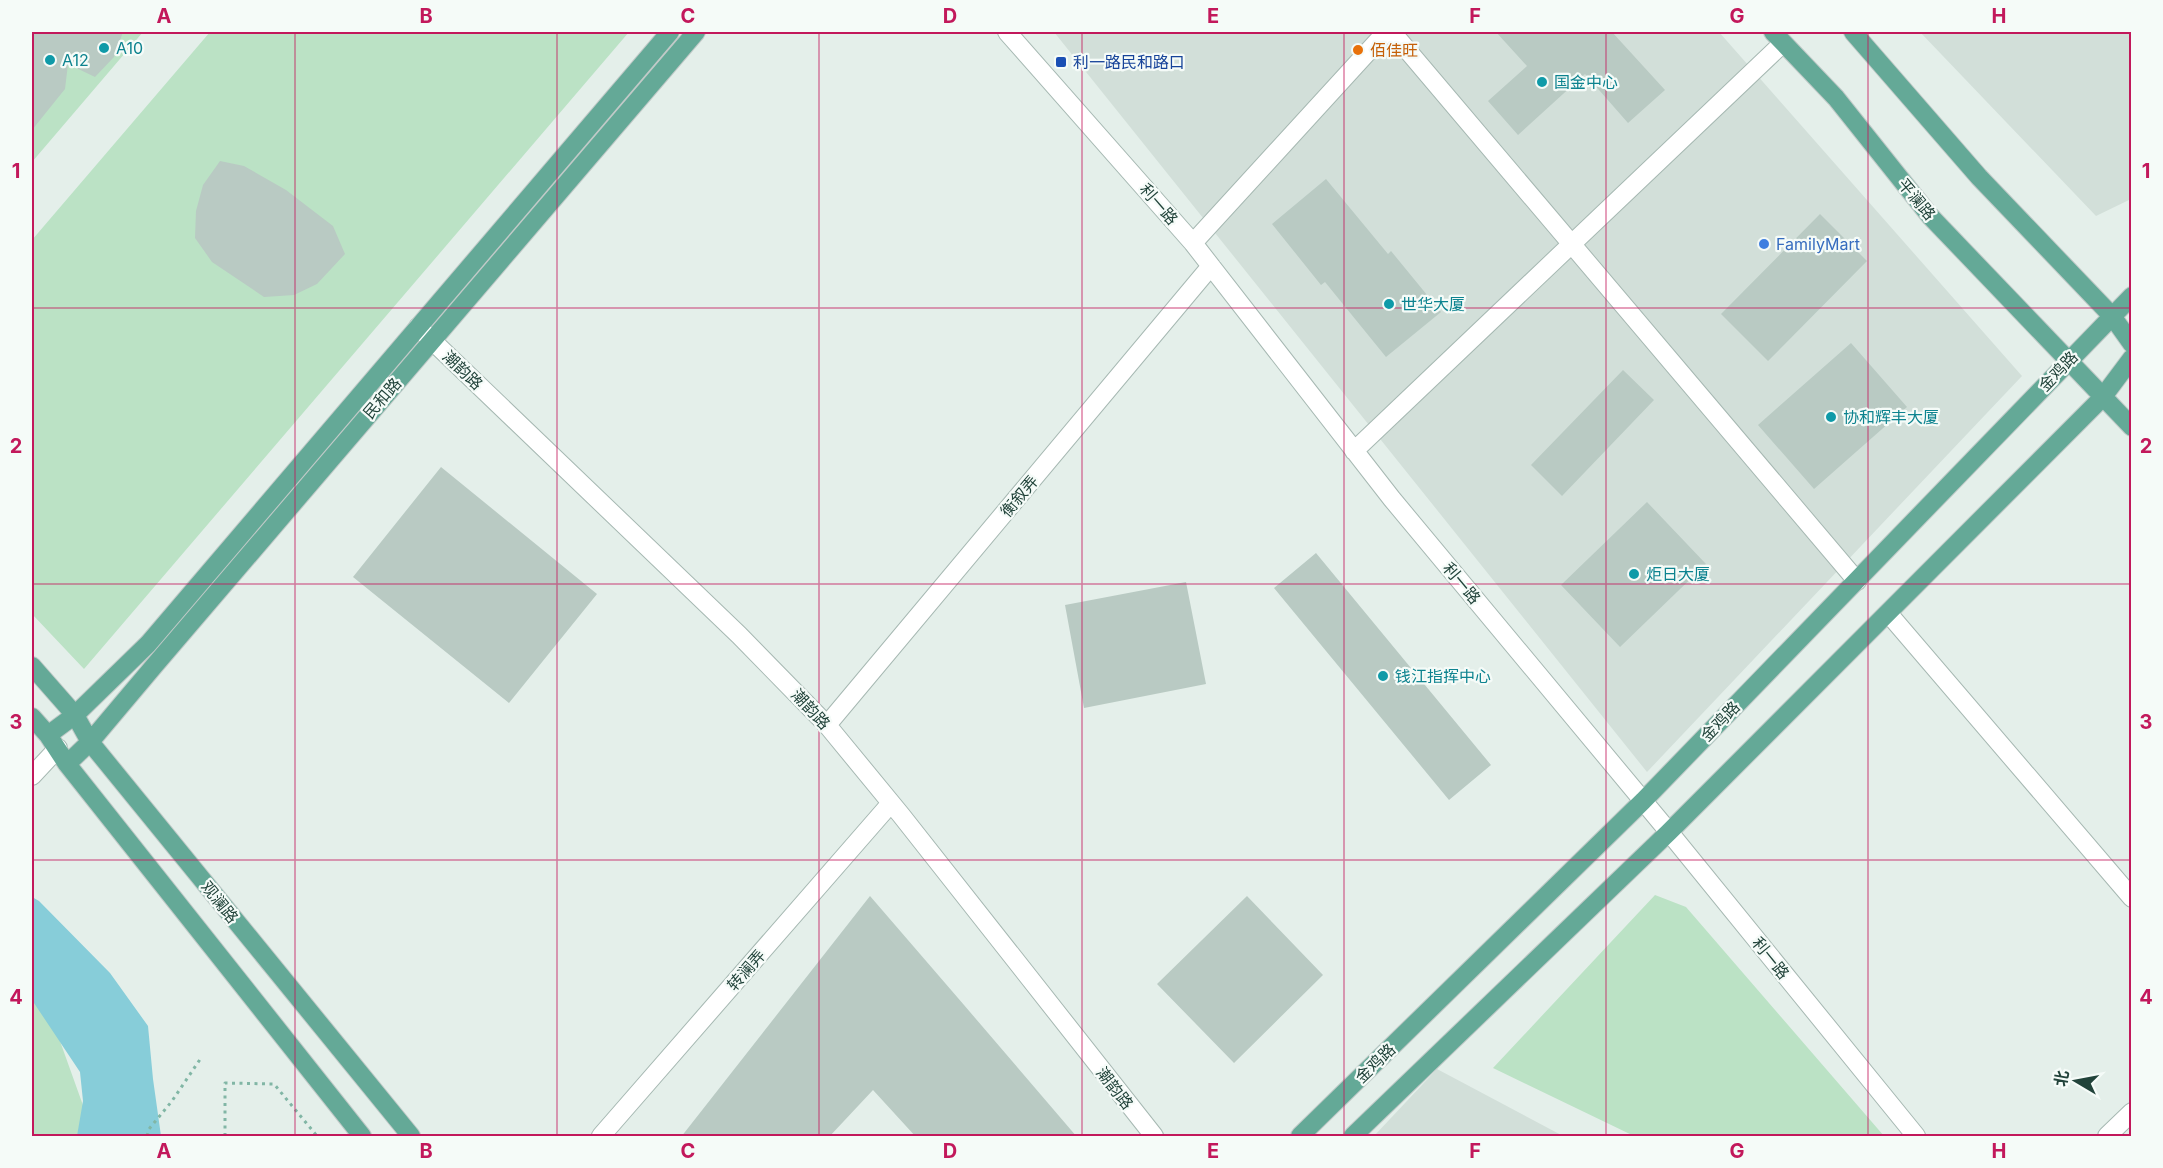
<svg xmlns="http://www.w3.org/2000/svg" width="2163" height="1168" font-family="Inter,'Noto Sans SC',sans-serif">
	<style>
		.built { fill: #d2dfd9 }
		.green { fill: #bbe2c5 }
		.water { fill: #87cdd9 }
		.building { fill: #b9cac3 }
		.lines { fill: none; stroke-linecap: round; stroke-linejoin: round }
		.minor-casing { stroke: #a6b8b2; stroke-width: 20 }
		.major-casing { stroke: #c1cac8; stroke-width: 20 }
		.path { stroke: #81b6a5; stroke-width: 3; stroke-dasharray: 3 4.5; stroke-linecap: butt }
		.minor { stroke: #fff; stroke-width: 18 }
		.major { stroke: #64a997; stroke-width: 18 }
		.grid { fill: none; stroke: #c2185b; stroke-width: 1.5; stroke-opacity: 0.55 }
		.culture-dot { fill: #0f9aa8; stroke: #f5fbf8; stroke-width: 2 }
		.food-dot { fill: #e8710a; stroke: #f5fbf8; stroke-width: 2 }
		.transit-dot { fill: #1a4fb4; stroke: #f5fbf8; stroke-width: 2 }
		.shop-dot { fill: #3f7fe0; stroke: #f5fbf8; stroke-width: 2 }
		.labels { text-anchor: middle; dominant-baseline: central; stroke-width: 4.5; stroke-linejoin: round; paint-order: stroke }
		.culture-label { font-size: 16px; fill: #0d838f; stroke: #f5fbf8; text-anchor: start }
		.food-label { font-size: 16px; fill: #c56008; stroke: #f5fbf8; text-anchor: start }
		.transit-label { font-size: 16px; fill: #164399; stroke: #f5fbf8; text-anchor: start }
		.street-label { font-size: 16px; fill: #21433a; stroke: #f5fbf8 }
		.shop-label { font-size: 16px; fill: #366cbe; stroke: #f5fbf8; text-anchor: start }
		.neatline { fill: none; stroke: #c2185b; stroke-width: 2 }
		.grid-label { font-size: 20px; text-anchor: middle; font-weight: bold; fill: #c2185b }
	</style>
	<rect width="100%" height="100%" fill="#e4efea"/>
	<path class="built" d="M1054,32H1719L2022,376L1647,772Z
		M1920,32H2131V199L2096,216Z
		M1437,1069L1563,1136H1374Z"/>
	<path class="green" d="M32,32H143L32,162Z
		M210,32H629L84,669L32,614V240Z
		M1655,895L1686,907L1884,1136H1634L1493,1068Z
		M32,963L94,1136H32Z"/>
	<path class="water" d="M32,897L39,901L110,973L148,1026L153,1079L161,1136H77L83,1101L80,1072L32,1000Z"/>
	<path class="building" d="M32,32H123L114,57L95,77L68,64L65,89L32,130Z
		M1496,32H1612L1665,90L1628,123L1585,74L1518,135L1488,101L1527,66Z
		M220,161L244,166L286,190L333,226L345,254L317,284L294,295L264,297L212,262L195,238L196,211L203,185Z
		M1326,179L1388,254L1391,251L1441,312L1386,357L1325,282L1321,285L1272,224Z
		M1820,214L1867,261L1768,361L1721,314Z
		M1851,343L1907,407L1814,489L1758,425Z
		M1623,370L1654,400L1562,496L1531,465Z
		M441,467L597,594L509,703L353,577Z
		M1647,502L1706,564L1620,647L1561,585Z
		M1316,553L1491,765L1449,800L1274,588Z
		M1186,582L1206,684L1084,708L1065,605Z
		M870,896L964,1005L1077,1137H916L873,1090L829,1137H681Z
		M1247,896L1323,975L1234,1063L1157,984Z"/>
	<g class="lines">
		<defs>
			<path id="minor" d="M1007,32L1193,243L1392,499L1669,832L1916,1136
				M1392,32L1857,581
				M1193,243L1386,32
				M418,327L739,635L827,725L901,815L1154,1136
				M1354,451L1783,43
				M1888,613L2132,898
				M827,725L1211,266
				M32,776L58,748
				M601,1136L891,803
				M2107,1136L2132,1112"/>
			<path id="major" d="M1773,32L1836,98L1930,216L2132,427
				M1853,32L1979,177L2112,316L2132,344
				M32,666L75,715L90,742L411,1136
				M32,717L48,735L67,764L362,1136
				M48,735L75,715L148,644L670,32
				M67,764L90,742L154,666L696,32
				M1300,1136L1643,801L2132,296
				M1353,1136L1669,832L2102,398L2132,358"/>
		</defs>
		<use href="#minor" class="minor-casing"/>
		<use href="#major" class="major-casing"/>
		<path class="path" d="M147,1136L149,1129L172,1101L201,1058
			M225,1136V1083L274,1084L317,1136"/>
		<use href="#minor" class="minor"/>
		<use href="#major" class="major"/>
	</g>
	<path class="grid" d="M295,32V1136M557,32V1136M819,32V1136M1082,32V1136M1344,32V1136M1606,32V1136M1868,32V1136M32,308H2132M32,584H2132M32,860H2132"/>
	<g class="culture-dot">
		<circle cx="104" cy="48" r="6"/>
		<circle cx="50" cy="60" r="6"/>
		<circle cx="1542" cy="82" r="6"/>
		<circle cx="1389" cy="304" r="6"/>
		<circle cx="1831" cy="417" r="6"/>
		<circle cx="1634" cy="574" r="6"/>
		<circle cx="1383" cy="676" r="6"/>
	</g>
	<circle class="food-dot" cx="1358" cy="50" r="6"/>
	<rect class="transit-dot" x="1055" y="56" width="12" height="12" rx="3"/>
	<circle class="shop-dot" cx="1764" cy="244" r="6"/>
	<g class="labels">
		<g class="culture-label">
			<text x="116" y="48">A10</text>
			<text x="62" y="60">A12</text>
			<text x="1554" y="82">国金中心</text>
			<text x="1401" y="304">世华大厦</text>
			<text x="1843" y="417">协和辉丰大厦</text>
			<text x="1646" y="574">炬日大厦</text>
			<text x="1395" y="676">钱江指挥中心</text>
		</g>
		<g class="food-label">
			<text x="1370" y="50">佰佳旺</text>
		</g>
		<g class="transit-label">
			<text x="1073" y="62">利一路民和路口</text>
		</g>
		<g class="street-label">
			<text transform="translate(1917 199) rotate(50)">平澜路</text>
			<text transform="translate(1159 204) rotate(49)">利一路</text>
			<text transform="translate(463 370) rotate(44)">潮韵路</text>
			<text transform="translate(2058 371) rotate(-46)">金鸡路</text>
			<text transform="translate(382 398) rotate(-49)">民和路</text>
			<text transform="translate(1019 496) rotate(-50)">衡叙弄</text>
			<text transform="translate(1462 583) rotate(50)">利一路</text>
			<text transform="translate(811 709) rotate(47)">潮韵路</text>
			<text transform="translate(1720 721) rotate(-46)">金鸡路</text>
			<text transform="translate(220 902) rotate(51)">观澜路</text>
			<text transform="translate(1771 958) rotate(51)">利一路</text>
			<text transform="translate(746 970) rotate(-49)">转澜弄</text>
			<text transform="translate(1375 1063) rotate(-44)">金鸡路</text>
			<text transform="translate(1115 1088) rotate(52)">潮韵路</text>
		</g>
		<g class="shop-label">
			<text x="1776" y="244">FamilyMart</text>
		</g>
	</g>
	<rect width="2163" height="1168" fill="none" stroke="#f5fbf8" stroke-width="66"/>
	<g transform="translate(2076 1081) rotate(280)" stroke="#f5fbf8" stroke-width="4.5" paint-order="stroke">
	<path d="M0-4.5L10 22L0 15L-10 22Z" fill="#21433a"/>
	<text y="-9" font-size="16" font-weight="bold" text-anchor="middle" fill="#21433a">北</text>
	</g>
	<rect x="33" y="33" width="2097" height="1102" class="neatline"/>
	<g class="grid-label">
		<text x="164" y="23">A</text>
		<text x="426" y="23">B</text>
		<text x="688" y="23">C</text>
		<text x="950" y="23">D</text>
		<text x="1213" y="23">E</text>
		<text x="1475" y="23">F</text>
		<text x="1737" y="23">G</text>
		<text x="1999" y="23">H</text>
		<text x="16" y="178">1</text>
		<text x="2146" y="178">1</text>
		<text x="16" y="453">2</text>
		<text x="2146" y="453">2</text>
		<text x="16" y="729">3</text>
		<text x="2146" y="729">3</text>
		<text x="16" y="1004">4</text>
		<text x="2146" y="1004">4</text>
		<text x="164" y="1158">A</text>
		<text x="426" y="1158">B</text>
		<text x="688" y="1158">C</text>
		<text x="950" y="1158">D</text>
		<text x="1213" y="1158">E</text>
		<text x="1475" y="1158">F</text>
		<text x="1737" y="1158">G</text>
		<text x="1999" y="1158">H</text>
	</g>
</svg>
